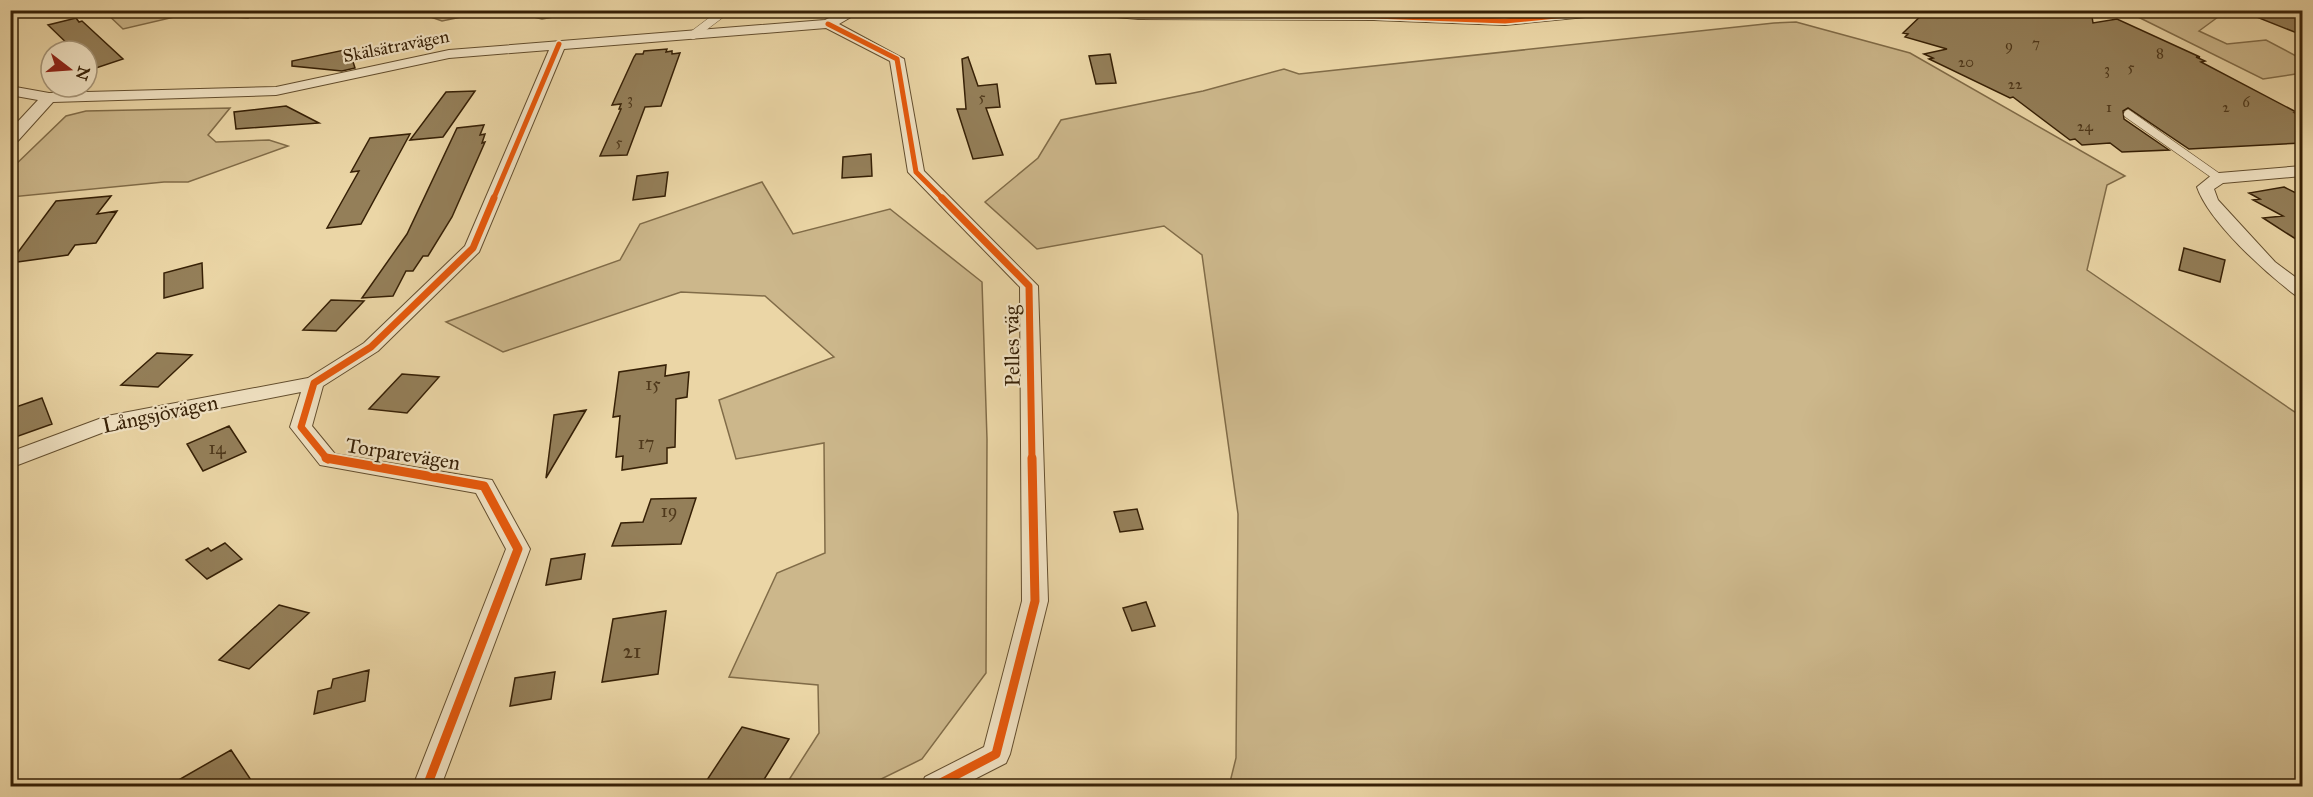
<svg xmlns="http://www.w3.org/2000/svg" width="2313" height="797" font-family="'IM FELL Great Primer',serif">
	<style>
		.green { fill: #ccb78b; stroke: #816c48; stroke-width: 1.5 }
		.building { fill: #947f59; stroke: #362006; stroke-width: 1.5 }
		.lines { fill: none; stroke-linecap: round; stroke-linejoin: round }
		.service-casing { stroke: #634e2e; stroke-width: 9 }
		.minor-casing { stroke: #634e2e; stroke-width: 2 }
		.service { stroke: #f2e4c5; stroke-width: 8 }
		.minor { fill: #f2e4c5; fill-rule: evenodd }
		.cycleway-far2-casing { stroke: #f2e4c5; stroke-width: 8 }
		.cycleway-far1-casing { stroke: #f2e4c5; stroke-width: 10 }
		.cycleway-casing { stroke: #f2e4c5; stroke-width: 13 }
		.cycleway-far2 { stroke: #e8590c; stroke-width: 5 }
		.cycleway-far1 { stroke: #e8590c; stroke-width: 7 }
		.cycleway { stroke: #e8590c; stroke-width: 9 }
		.labels { text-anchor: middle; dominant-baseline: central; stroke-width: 4.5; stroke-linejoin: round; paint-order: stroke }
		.far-number-label { font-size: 15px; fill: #4e381b }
		.far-street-label { font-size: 18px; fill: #362006; stroke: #f2e4c5 }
		.number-label { font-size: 18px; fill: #4e381b }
		.street-label { font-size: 21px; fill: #362006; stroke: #f2e4c5 }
		.near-number-label { font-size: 21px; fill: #4e381b }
	</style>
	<rect width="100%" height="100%" fill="#ebd6a6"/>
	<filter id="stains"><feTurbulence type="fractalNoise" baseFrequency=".00333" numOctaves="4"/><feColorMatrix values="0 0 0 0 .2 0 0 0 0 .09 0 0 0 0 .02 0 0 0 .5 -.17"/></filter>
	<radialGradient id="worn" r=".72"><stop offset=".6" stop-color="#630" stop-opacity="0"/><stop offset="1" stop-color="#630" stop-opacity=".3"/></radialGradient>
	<path class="green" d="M426,10H491V11L442,21L419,13Z
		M104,11H262L248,18L187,14L123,29Z
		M508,11V10L590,11L542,19Z
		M2126,11H2205L2218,17L2199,31L2227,44L2266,40L2298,57L2302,65V73L2263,79Z
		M1796,22L1910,53L2125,176L2107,185L2087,270L2302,417V786H1229L1236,758L1238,514L1202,255L1164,226L1037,249L985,202L1038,158L1061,120L1203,91L1284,69L1299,74L1774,23Z
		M230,108L208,135L216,142L269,140L288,146L188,182H164L11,197V169L66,116L86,111Z
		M762,182L793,234L890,209L982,282L987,439L986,673L922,759L867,786H785L819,733L818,685L729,677L777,573L825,553L824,443L736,459L719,400L834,357L765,296L681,292L503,352L446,322L620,260L640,224Z"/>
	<path class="building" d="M1927,10H2091L2093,23L2117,19L2200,57H2196L2205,61L2201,62L2298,113H2295L2302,117V143L2189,149L2128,108L2123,111L2124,119L2169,150L2122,152L2110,143L2082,145L2075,139L2070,140L2013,97L2010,98L1929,59L1933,58L1924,54L1947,49L1905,37L1908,34L1903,33Z
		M2244,10H2302V35L2244,12Z
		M76,18L79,22L82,21L123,59L87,71V51H75L48,25Z
		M349,49L355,68L342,71L292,66V61Z
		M667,49L666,52L672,51V54L680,53L661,106L645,107L627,155L600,156L621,109H619L621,104L612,105L634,57L636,54H643L644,51Z
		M1110,54L1116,83L1096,84L1089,56Z
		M968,57L978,86L997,84L1000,107L986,108L1003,155L973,159L957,109H966L962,59Z
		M475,91L443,137L410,140L446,92Z
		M286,106L319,123L236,129L234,112Z
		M484,125L480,135L485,134L482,143L485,142L452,217L428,256H423L413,271H406L393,296L362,298L407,234L457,128Z
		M410,134L361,224L327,228L359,171L351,172L370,138Z
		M871,154L872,176L842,178L843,157Z
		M668,172L665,196L633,200L637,176Z
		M2284,187L2302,196V243L2263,218L2283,216L2253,200L2260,199L2249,193Z
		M111,196L97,214L117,211L96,243L75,245L68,255L10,263L56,201Z
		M2184,248L2225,260L2220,282L2179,270Z
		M202,263L203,288L164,298V273Z
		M331,300L364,301L336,331L303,330Z
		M157,353L192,355L158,387L121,385Z
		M666,365L665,376L689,372L687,397L676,399L675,447L667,448V463L622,470L623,456L616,457L620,416L613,417L619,372Z
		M402,374L439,377L407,413L369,409Z
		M42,398L52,424L10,439V409Z
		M586,410L546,478L554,415Z
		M229,426L246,452L203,471L187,444Z
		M696,498L681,544L612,546L621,523L643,522L651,499Z
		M1137,509L1143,529L1120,532L1114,512Z
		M225,543L242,559L207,579L186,560L208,548L211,551Z
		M585,554L581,579L546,585L551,559Z
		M1146,602L1155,626L1132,631L1123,608Z
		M279,605L309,613L249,669L219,660Z
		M666,611L658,674L602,682L613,619Z
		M369,670L365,701L314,714L318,691L331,688L333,679Z
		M555,672L551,699L510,706L515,678Z
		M742,727L789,739L760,786H703Z
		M231,750L255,786H168Z"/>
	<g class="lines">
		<defs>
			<path id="service" d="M693,35L726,10
				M2128,114L2219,178"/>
			<path id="minor" d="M845,10H863L839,24L904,59L924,171L1038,286L1048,601L1010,754L1006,763L961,786H921L925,777L984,747L1022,601L1020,287L908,172L890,61L826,28L564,49L479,252L378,351L323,386L312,426L335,454L492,480L530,549L441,786H413L506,549L476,493L320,465L290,427L301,392L112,429L10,468V452L107,416L308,378L364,343L465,246L549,50L449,58L276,95L53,102L16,143L10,145V130L38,100L10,95V86L49,93L276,87L449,50L825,20Z
				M1078,10L1374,12L1505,17L1570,10H1622L1616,14L1505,25L1374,20L1138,19L1084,14Z
				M2302,166V176L2223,183L2214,189L2218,200L2275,262L2302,282V297L2295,295C2265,272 2209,222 2197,187L2213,174L2219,173Z"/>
		</defs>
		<use href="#service" class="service-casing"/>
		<use href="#minor" class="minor-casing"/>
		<use href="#service" class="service"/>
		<use href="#minor" class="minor"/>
		<defs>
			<path id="cycleway-far2" d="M1084,10L1138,15L1374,16L1505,21L1616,10
				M828,24L897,59L916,172L944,200
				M493,200L559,44"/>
			<path id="cycleway-far1" d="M942,198L1029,286L1032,460
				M328,460L301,427L314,383L371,347L473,248L494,198"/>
			<path id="cycleway" d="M326,458L484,486L518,549L427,786
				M935,786L996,754L1035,601L1032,458"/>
		</defs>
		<use href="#cycleway-far2" class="cycleway-far2-casing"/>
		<use href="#cycleway-far1" class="cycleway-far1-casing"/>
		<use href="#cycleway" class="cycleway-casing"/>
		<use href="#cycleway-far2" class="cycleway-far2"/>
		<use href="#cycleway-far1" class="cycleway-far1"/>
		<use href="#cycleway" class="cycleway"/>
	</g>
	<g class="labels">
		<g class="far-number-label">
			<text x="2036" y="43">7</text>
			<text x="2009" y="45">9</text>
			<text x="2160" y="53">8</text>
			<text x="1966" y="62">20</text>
			<text x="2131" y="67">5</text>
			<text x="2107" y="69">3</text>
			<text x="2015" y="84">22</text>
			<text x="982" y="97">5</text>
			<text x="630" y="99">3</text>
			<text x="2246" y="102">6</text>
			<text x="2109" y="107">1</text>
			<text x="2226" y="107">2</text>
			<text x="2085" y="126">24</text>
			<text x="619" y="142">5</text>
		</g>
		<g class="far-street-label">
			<text transform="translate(396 46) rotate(-11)">Skälsätravägen</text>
		</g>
		<g class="number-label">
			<text x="653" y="384">15</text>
			<text x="646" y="443">17</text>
			<text x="217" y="448">14</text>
			<text x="669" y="511">19</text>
		</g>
		<g class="street-label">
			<text transform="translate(1012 346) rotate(-91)">Pelles väg</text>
			<text transform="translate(160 414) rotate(-12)">Långsjövägen</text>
			<text transform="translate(403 454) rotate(9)">Torparevägen</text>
		</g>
		<g class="near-number-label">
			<text x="632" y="651">21</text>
		</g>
	</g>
	<rect width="2313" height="797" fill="none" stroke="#ebd6a6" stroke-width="36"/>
	<rect x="12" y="12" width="2289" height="773" fill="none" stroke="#362006" stroke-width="3"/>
	<rect x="18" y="18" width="2277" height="761" fill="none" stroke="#362006" stroke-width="1.5"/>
	<g transform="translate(69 69) rotate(107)"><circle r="28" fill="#f2e4c5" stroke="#a79679" stroke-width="1.5"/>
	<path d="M0-4.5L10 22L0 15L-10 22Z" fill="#8f2418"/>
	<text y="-9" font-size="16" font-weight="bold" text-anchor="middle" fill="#362006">N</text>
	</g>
	<rect width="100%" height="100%" filter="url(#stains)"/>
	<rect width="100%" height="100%" fill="url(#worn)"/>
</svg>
